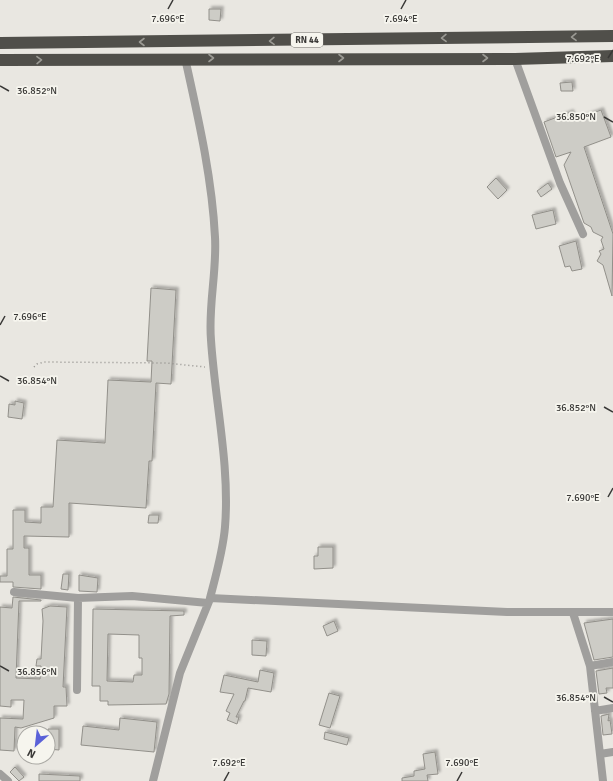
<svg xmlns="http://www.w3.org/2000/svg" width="613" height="781" font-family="Signika,sans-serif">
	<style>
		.building { fill: #cdccc6; stroke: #92908a; fill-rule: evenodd; filter: url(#shadow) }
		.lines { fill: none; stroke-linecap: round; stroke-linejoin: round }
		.path { stroke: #92908c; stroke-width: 1.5; stroke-dasharray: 1 3; stroke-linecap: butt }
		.minor { stroke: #a09f9d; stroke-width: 8 }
		.highway { stroke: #504f4a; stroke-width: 12 }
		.oneway { stroke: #9b9a94 }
		.ticks { fill: none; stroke: #393836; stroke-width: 1.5 }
		.labels { text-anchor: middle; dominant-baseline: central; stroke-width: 3.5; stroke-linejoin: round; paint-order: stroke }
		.shield { fill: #f6f5ee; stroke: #72716d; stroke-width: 1 }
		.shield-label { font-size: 9px; font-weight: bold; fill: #393836 }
		.ticks-label { font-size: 10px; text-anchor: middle; fill: #393836; stroke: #f6f5ee; stroke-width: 3.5; stroke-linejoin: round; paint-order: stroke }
	</style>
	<defs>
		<filter id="shadow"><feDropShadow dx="2.5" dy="-2.5" stdDeviation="1" flood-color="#0004"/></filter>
	</defs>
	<rect width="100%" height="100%" fill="#e9e7e1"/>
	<path class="building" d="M209,9H221L220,21L209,20Z
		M572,82L573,91H561L560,83Z
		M601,110L611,137L584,147L613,234L612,296L603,265L597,261L601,254L599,251L604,249L601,240L603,237L593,232L591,227L584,223L564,165L571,152L556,157L544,122L571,112L574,120Z
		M496,178L507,190L498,199L487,187Z
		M548,183L552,189L541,197L537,191Z
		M553,210L556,224L536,229L532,215Z
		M576,241L582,269L572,271L570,266L565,267L559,246Z
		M151,288L176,290L171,384L156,383L152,461H149L146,508L69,503V537L24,536V548H29V575H41V589L13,587V582H0V576H7V549H13V510H25V522L41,523V507H53L57,440L105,443L108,380L151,382L152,361H147Z
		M15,401L24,403L22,419L8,417L9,404L15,405Z
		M149,515H159L158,523H148Z
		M318,547H333V568L314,569V556H318Z
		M63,574H69L68,590L61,589Z
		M79,575L98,578L97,592L79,591Z
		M13,597L41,600V601H19L16,678L40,679L41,666H36L37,659H41L43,621L42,609L50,606L67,607L63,687H66L67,706H54V718L21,728L15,727L14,751L0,750V718L23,719L24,700H11V707L0,706V607L12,608Z
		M93,609L184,611V615L170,616L169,694L166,704L108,705V701H100V686H92ZM108,634L139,635V658H142V675H134L133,682L107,681Z
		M613,619V657L594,660L584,623Z
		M334,621L338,631L327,636L323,626Z
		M252,640L267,641L266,656L252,655Z
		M613,668V688H606L607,693L599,694L596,671Z
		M260,670L274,673L271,692L248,688L245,701H244L236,717H239L237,724L227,720L230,713L226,711L234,694L220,692L224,675L258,682Z
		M329,693L340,696L330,728L319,725Z
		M609,714L608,721L610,720L612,734L603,735L601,716Z
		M120,718L157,722L154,752L81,745L83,726L119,730Z
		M48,729H59V750L48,749Z
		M325,732L349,738L347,745L324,739Z
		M435,752L438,774L427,775L428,781H402V778L414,776V771L425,769L423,754Z
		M15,767L24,777L19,781L10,772Z
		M39,774L80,776V781H39Z"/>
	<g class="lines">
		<path class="path" d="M34,367L37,364L44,362L166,363L205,367"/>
		<path class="minor" d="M185,58C198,117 212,177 215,237C217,272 208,306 211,340C215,402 230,465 225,527C223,551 216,575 210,598L507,612H613
			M515,59L560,183L583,234
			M14,592L78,598L132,596L208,603
			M573,613L590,666L603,781
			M590,666L613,662
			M77,690L78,598
			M595,711L613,708
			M600,754L613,752
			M0,774L8,781
			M153,781L180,673L210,599"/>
		<path class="highway" d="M0,43L613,36
			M0,60L515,59L613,56"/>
	</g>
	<defs><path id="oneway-chevron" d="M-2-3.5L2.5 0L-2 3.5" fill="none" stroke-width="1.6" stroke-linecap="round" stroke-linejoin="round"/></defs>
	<g class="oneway">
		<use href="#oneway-chevron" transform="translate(574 37) rotate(179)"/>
		<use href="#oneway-chevron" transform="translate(444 38) rotate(179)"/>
		<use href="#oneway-chevron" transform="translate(272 41) rotate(179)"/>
		<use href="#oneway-chevron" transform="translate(142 42) rotate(180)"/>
		<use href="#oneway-chevron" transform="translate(211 58)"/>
		<use href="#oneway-chevron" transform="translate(341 58)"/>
		<use href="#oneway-chevron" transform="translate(485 58)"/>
		<use href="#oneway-chevron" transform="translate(39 60) rotate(-1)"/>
	</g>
	<path class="ticks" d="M168,9L173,0M401,9L406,0M608,58L613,50M0,86L9,91M604,117L613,122M0,325L5,316M0,376L9,381M604,407L613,412M608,497L613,488M0,666L9,671M604,697L613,702M224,781L229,772M457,781L462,772"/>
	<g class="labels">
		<rect class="shield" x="291" y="33" width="32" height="14" rx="3"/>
		<g class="shield-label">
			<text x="307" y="40">RN 44</text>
		</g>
	</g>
	<g class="ticks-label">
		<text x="168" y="22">7.696°E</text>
		<text x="401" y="22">7.694°E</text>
		<text x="583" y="62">7.692°E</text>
		<text x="37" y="94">36.852°N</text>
		<text x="576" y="120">36.850°N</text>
		<text x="30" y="320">7.696°E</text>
		<text x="37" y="384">36.854°N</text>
		<text x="576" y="411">36.852°N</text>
		<text x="583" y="501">7.690°E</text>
		<text x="37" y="675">36.856°N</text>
		<text x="576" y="701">36.854°N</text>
		<text x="229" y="766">7.692°E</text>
		<text x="462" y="766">7.690°E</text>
	</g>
	<g transform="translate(36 745) rotate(208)"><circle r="19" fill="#f6f5ee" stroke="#aaa9a4"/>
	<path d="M0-3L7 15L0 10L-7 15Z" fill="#5a61d8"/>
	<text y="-6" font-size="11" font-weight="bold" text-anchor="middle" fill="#393836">N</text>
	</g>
</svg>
